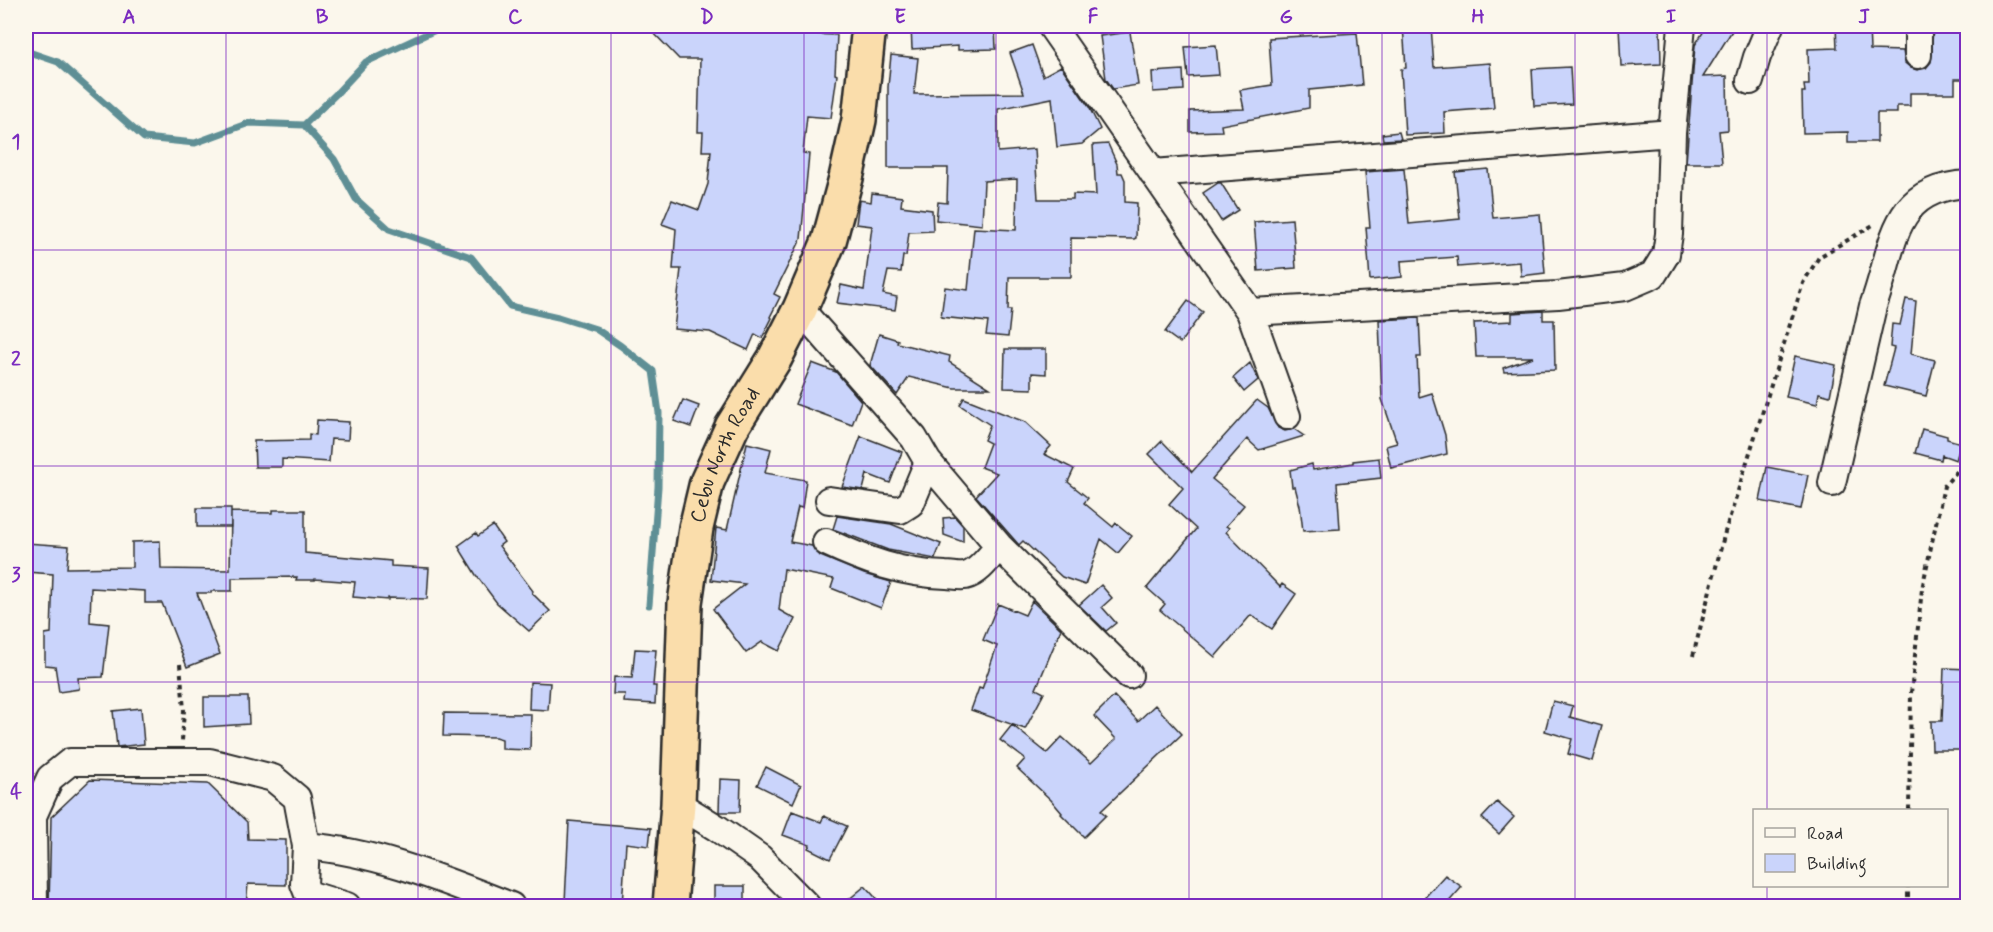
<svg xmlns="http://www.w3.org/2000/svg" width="1993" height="932" font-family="Mynerve,sans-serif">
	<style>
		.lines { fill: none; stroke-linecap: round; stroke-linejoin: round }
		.stream { stroke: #5e8f95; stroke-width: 7 }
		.building { fill: #cad4fb; stroke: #2b2b2b; stroke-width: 1.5 }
		.minor-casing { stroke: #2b2b2b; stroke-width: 30 }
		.highway-casing { stroke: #2b2b2b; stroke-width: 38 }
		.path { stroke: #2b2b2b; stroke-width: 4; stroke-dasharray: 4.5 4.5; stroke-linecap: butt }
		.minor { stroke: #fbf7ec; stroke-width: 26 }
		.highway { stroke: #faddab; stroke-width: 33 }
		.grid { fill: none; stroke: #7b2cbf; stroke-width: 1.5; stroke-opacity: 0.55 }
		.labels { text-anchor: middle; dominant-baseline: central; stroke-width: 5; stroke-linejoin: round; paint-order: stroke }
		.street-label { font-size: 21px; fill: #2b2b2b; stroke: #fbf7ec }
		.neatline { fill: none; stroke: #7b2cbf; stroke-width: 2 }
		.grid-label { font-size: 20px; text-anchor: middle; font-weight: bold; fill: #7b2cbf }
	</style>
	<rect width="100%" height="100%" fill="#fbf7ec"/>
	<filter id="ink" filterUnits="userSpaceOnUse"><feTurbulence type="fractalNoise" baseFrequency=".0167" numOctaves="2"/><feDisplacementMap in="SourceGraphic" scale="12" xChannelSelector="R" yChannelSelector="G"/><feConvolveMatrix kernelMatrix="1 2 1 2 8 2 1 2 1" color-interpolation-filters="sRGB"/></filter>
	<g filter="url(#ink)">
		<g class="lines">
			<path class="stream" d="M26,51L58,62L144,138L195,143L249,123L304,125L334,159L356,199L389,229L471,257L510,306L558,317L596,329L621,346L653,371L659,413L658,487L649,605
				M304,125L336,94L366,62L444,26"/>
		</g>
		<path class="building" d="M647,26H810V34L837,35L835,74L837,75L831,118L807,116L803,153L809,154L801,239L774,294L780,297L770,317L772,318L762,338L755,334L748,350L710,332L674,329L681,269H673L676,229L662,224L672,200L699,210L708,184L711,151H702L703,132H698L700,59H679Z
			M911,26H932V31L966,29V26H995L996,49L958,50V46L912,49Z
			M1403,26H1431L1434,67L1490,63L1494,108L1444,112L1445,133L1405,135L1401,69L1406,68Z
			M1619,26H1660L1661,64L1621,66Z
			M1707,26H1735L1703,77L1727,76L1728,130L1719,131L1722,163H1686L1695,45Z
			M1836,26H1869L1870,50L1903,51L1905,63L1911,68L1917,70L1926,68L1931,62L1933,26H1968V79H1955V93H1910V106H1897V113H1877V142H1848V132L1803,133L1802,92H1805L1804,85H1809L1808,49L1837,48Z
			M1130,32L1138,85L1113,89L1106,79L1100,36Z
			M1357,33L1362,85L1309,90V108L1221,125L1222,131L1190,132V111L1244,109L1240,90L1272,85L1269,38Z
			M1032,45L1043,76L1061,66L1089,107L1100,129L1082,144L1057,147L1052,98L998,109V152L1035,149L1038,199H1073V194L1096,195L1093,145L1108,144L1117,164L1118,173H1122L1125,180V202L1137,203L1136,238L1134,239L1071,238V277H1009L1008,310H1011L1008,337L986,335L988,322L941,317L945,287L968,290L974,228L1016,230L1017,179L984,181L982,225L936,220L938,202L947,203L948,168H888V87L891,55L918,58L914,94L1024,93L1010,53Z
			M1216,45L1219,75L1188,77L1185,47Z
			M1570,67L1572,104L1534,106L1532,69Z
			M1183,70L1184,90L1153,92L1152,72Z
			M1399,132L1401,139L1383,140L1382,134Z
			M1404,169L1409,224L1460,219L1455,172L1488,169L1493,218L1540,214L1545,273L1521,276L1520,262L1458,267L1457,257L1401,261L1402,277L1370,280L1366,227H1370L1365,172Z
			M1218,183H1221L1238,210L1221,221L1203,193Z
			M872,193L902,197L901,206L932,210L933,231L909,232L906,256H903L901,272L888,271L883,294L897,297L895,310L837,303L841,285L864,290L872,226L856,224L859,200L871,202Z
			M1292,219L1296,268L1258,271L1254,222Z
			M1906,299L1916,301L1911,354L1935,360L1926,396L1884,386L1894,348L1890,347L1892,324L1900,325Z
			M1188,301L1203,312L1180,343L1165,332Z
			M1543,311V320H1554L1555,370L1504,372L1503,368L1533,357H1476L1474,323L1512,321V313Z
			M1419,318L1421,357H1417L1419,397L1432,393L1445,435L1447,454L1391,468L1386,446L1397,443L1382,399L1379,320Z
			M879,334L898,340L897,343L950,356L949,362L990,388H954L909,377L897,395L870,365Z
			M1005,349H1046V374L1032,373V389L1004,388Z
			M1795,356L1836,365L1830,396L1819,393L1817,404L1786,397Z
			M812,363L836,372L861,401L852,425L795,404Z
			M1250,363L1258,380L1244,392L1233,378Z
			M964,398L1025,422L1051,446L1044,454L1074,469L1068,482L1088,498L1084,503L1113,527L1116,523L1132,536L1118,553L1101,539L1085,585L1062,577L1023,541L1019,545L976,496L997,473L981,467L990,443L984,440L990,425L960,405Z
			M683,400L699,406L691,427L674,421Z
			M1257,400L1268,408L1278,428L1285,431L1294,429L1304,436L1259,450L1247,439L1212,479L1244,505L1226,526L1229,528L1226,532L1280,587L1282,584L1296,594L1272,629L1251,615L1215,657L1160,610L1165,604L1147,588L1196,529L1169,504L1183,488L1149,454L1162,441L1192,472Z
			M317,420L349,422L348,440L331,439L329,462L282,459V467H255L254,441L309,440V434L316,435Z
			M1922,429L1947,436V439L1961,443L1956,460L1942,455L1941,460L1915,453Z
			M861,436L902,452L890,483L867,474L863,490L842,487Z
			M747,443L771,449L765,473L806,480L802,508L798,507L790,542L812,546L820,556L864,574L891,582L881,608L831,588L834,579L784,569L779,610L795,619L779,651L762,642L746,653L713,609L745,584L711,580L716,528L727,530Z
			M1379,458L1381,478L1337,483L1340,529L1303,531L1300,506L1295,487H1292L1290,470L1312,464L1313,470L1353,463V461Z
			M1767,467L1808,475L1801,509L1760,501Z
			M197,508H231V527H197Z
			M273,510H305V553L391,561V566L429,568L427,599L388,598V600L353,597L355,582L315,579V580H296L297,577L232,578V591H211V593H197L220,654L187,667L162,603H145V591L91,588L90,622L109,624L103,677L78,678L79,689L59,692L55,666L45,665V634L51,633L53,574L26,572V543L69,546L67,568L132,567V542L160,541L161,569L230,570L231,512L273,513Z
			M837,516L891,524L941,544L935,559L888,550L833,529Z
			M955,517L963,526V542L944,535L943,518Z
			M493,526L504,542L499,546L533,591L532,593L550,611L529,631L497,603L476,575L458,546L476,533L478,536Z
			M1101,585L1112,598L1102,607L1116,623L1106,631L1079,605Z
			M1032,601L1061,629L1036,689L1044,693L1025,729L971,710L979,688L982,689L997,646L983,640L998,604L1025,615Z
			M635,649L656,650L653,686H656L655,704L624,702L625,694H613L614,677L632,678Z
			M1944,668L1968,669V750H1932L1931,721H1942Z
			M530,682L550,683L548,710L529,709Z
			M1114,696L1138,721L1155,705L1182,734L1101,811L1106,815L1084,837L1061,814L1062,813L1051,800L1017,768L1025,759L1000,740L1012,725L1047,753L1062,737L1091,763L1116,739L1094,716Z
			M204,697H248L249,724L204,727Z
			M1553,701L1573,706L1570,717L1602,726L1592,761L1568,754L1572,739L1545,731Z
			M141,708L144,744L117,747L113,711Z
			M444,713L531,714L530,750L502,749V739L495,737L443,736Z
			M766,767L801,785L793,803L757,785Z
			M720,779L741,780L740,812H719Z
			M90,780L208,784L247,822L248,839L286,840V885L248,884L246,906H49L51,817Z
			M1497,802L1514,817L1499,834L1482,818Z
			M792,811L821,822L824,816L847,826L830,859L808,848L810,845L783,835Z
			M569,821L651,828L649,846L626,843L622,906H578V903L565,902Z
			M1445,875L1462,887L1445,906H1417Z
			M714,886H745V906H714Z
			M865,886L883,906H841Z"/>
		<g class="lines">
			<defs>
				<path id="minor" d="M1051,26L1250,312L1287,416
					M1918,26V55
					M1750,81L1757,57L1770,26
					M1153,173L1672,133
					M800,309L914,438L928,462L999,546L1129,675
					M1250,312L1558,295L1625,287L1653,275L1666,254L1669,234L1672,133L1682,26
					M1832,483L1873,306C1895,248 1889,188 1968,184
					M829,500L900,510L911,503L928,462
					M826,542C864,560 903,574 946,575C952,575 959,577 965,576C979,573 990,556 999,546
					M678,804L717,828L760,858L807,906
					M34,906L33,816L50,778L70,762H210L273,778L297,798L306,846
					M347,906L308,894L304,884L306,846C378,852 444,880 511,906"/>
				<g id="highway">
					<path id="s1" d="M670,906L678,804L685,603L696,528L707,482L732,427L775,358L800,309L829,241L846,178L859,120L869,26"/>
				</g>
			</defs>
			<use href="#minor" class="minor-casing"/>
			<use href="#highway" class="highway-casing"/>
			<path class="path" d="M1693,656L1725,532L1803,283L1819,257L1873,225
				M180,664L184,710L182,741
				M1909,810L1911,693L1922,589L1944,486L1968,459
				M1908,906V886"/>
			<use href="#minor" class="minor"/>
			<use href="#highway" class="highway"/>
		</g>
	</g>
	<path class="grid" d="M226,26V906M418,26V906M611,26V906M804,26V906M996,26V906M1189,26V906M1382,26V906M1575,26V906M1767,26V810M26,250H1968M26,466H1968M26,682H1968M1767,886V906"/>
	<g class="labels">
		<g class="street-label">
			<text stroke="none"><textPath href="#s1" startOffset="458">Cebu North Road</textPath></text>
		</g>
	</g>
	<rect width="1993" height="932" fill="none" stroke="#fbf7ec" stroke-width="66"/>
	<rect x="1753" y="809" width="195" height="78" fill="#fbf7ec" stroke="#a8a59f" stroke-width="1.5"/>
	<rect x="1765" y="828" width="30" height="9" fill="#fbf7ec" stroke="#a8a59f" stroke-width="1.5"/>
	<text x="1807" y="839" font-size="18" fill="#2b2b2b">Road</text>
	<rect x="1765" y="854" width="30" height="18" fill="#cad4fb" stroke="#a8a59f" stroke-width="1.5"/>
	<text x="1807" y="869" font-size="18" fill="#2b2b2b">Building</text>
	<rect x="33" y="33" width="1927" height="866" class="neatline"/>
	<g class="grid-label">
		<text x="129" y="23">A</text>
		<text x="322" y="23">B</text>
		<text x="515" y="23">C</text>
		<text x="707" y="23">D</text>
		<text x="900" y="23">E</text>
		<text x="1093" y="23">F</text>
		<text x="1286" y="23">G</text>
		<text x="1478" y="23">H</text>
		<text x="1671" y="23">I</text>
		<text x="1864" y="23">J</text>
		<text x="16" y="148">1</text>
		<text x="16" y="365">2</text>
		<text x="16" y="581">3</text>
		<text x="16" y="798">4</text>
	</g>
</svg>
